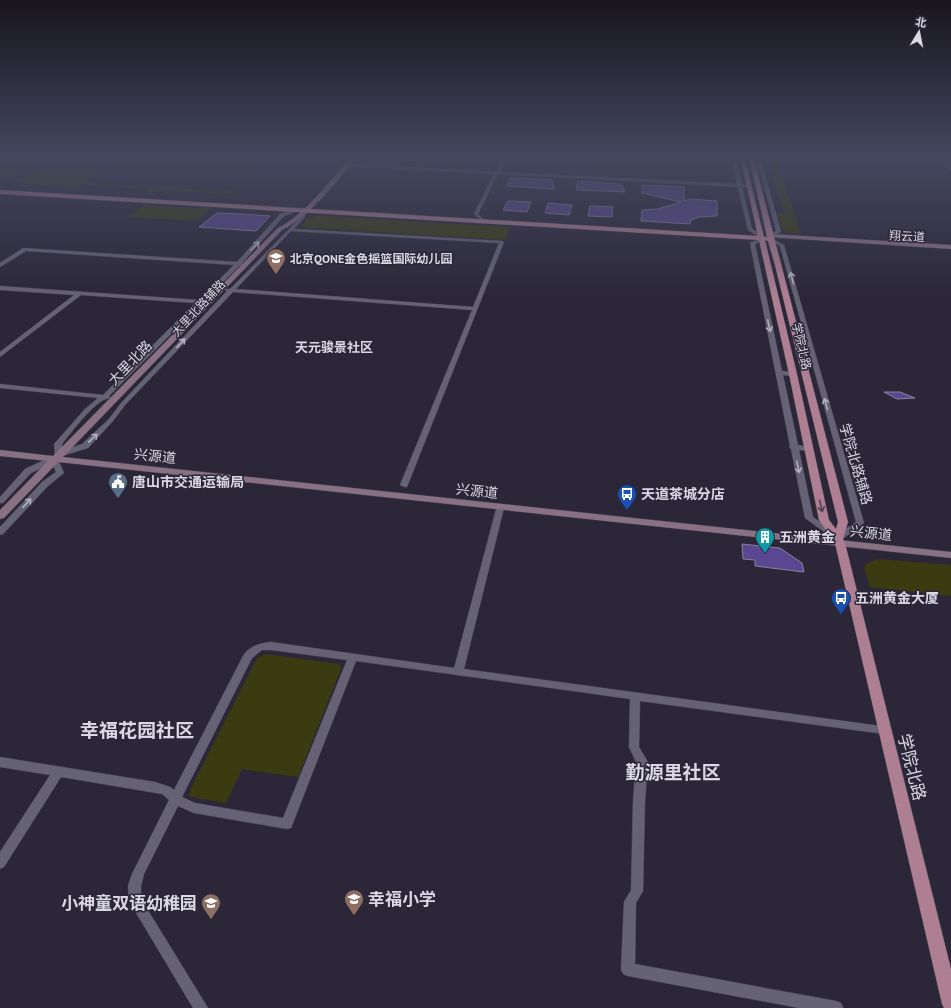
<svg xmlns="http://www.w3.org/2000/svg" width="951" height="1008" font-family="'PT Sans','Noto Sans SC',sans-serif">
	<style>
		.green { fill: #3a3b10 }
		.building { fill: #5b4692; stroke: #878498 }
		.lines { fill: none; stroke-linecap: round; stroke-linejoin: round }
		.street-casing { stroke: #474452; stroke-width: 1 }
		.secondary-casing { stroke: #474452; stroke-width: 1 }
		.primary-casing { stroke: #474452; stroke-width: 1 }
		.street { fill: #656275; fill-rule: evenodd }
		.secondary { fill: #897083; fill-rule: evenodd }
		.primary { fill: #ae7f92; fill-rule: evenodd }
		.oneway { stroke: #b1afbd }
		.oneway2 { stroke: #524153 }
		.labels { text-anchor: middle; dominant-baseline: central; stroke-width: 3; stroke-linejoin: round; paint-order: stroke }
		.far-street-label { font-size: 12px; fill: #dad8e4; stroke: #2b2738 }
		.far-poi-label { font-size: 12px; font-weight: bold; fill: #dad8e4; stroke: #2b2738; text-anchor: start }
		.far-quarter-label { font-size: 13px; font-weight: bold; fill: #dad8e4; stroke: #2b2738 }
		.street-label { font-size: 14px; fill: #dad8e4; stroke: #2b2738 }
		.poi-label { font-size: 14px; font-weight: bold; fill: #dad8e4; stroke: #2b2738; text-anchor: start }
		.near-street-label { font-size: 17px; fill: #dad8e4; stroke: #2b2738 }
		.near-poi-label { font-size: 17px; font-weight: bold; fill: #dad8e4; stroke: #2b2738; text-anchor: start }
		.near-quarter-label { font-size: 19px; font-weight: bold; fill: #dad8e4; stroke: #2b2738 }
	</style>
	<rect width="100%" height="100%" fill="#2b2738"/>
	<path class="green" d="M0,156H50L46,160L34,163L35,165L7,180V176L0,177Z
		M766,156H776L801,234C780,232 783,233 777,213H786L785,210L782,209Z
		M157,157L238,161L240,163L202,161L199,164H191L193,161L191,159L151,158L61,162Z
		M130,164L122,169L113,171L106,175H95L76,188L33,185L18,181L44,168Z
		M88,183L233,191L234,192L233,194L159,190L155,192H145L148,189L81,185Z
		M144,205L211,209L196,221L127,217Z
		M316,216H322L510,227L505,240L300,227L307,219Z
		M877,559L951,565V596L870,587L864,568L866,564Z
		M266,654L338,664L341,666V669L298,777L242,769L226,803L190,797L189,795L190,790L257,658Z"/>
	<path class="building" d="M510,178L552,180L554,189L507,186Z
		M578,181L621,184L625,192L576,190Z
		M642,185L684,187V201L690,199L717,201V216L699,217L691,220L690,224L641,221L642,210L657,209L681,202L642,193Z
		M508,201L531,202L527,212L503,210Z
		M548,203L572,205L569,215L545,213Z
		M590,206L613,207L612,217L588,216Z
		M217,213L242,214L270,216L256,231L199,227Z
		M884,392H900L915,398L897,399Z
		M742,544L780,548L802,563L804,572L755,566V560L743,559Z"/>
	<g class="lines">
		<defs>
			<path id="street" d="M731,156H735L742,184L751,186L749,187H742L752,229L763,235V237H759L748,230L738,187L498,174L478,214L483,219L481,220L474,214L494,174L347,166L345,165L347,164L496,172L502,159L504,158L506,159L500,172L737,184Z
				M756,156H760L781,232L770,237H768V235L776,231Z
				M938,156H942L951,166V170Z
				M295,209L297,210V211L284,216L242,263V265L239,266L109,396L110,397L109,398C94,401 72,432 62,444V451L82,444L109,419L121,403L227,291L225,290L226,289H230L301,217V211L303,210L305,211V217L294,229L502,241L504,242L407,487H404L400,485L472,310L233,292L125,405L113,421L88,448L59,457L55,455L54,444L85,409L98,398L0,388V384L103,395L195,303L81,295L0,357V352L74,295L0,290V286L198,300L234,265L26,251L0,267V263L23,248L237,262L280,214ZM291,231L499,243L473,307L236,289Z
				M762,238H764V240L755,244L782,371L793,372L796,374L793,376L783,375L798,445L809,447L813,449L809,451L799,450L813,517L838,534L856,522L780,246L769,240V238H771L784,245L864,523L841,540H835L805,518L791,449L789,447L790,446L750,243Z
				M51,457H57L64,473L48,486L3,534L0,535V527L42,482L56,472L52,463L31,473L3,503H0V497L25,469Z
				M497,506H503L504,508L464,669L888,727L889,730L888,733L884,734L640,701L639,747L648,762L645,801L643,891L636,903L635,964L836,1001L841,1003L843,1008H799L628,976L623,974L621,969L624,902L631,890L633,801L636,762L629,747L630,699L356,661L291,828L287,829L194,813L178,806L144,874L141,886V899L208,1008H193L129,901L128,886L132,874L169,800L162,794L61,777L4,867L0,869V852L50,775L0,767V757L155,782L170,787L174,790L243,656C249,646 260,643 271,642L454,668ZM262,650H271L347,660L283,818L195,803L182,797L252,658Z"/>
			<path id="secondary" d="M353,156H358C339,179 308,218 282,230L63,457L951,552V558L58,462L4,518L0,519V510L48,461L0,456V450L53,456L278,228C306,214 331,179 353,156Z
				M770,234L951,245V249L768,237L767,236Z"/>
			<path id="primary" d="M740,156H744L764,237H767L749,156H753L848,522L843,539L845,543L951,969V1008H944L942,1004L835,543L819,520L789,374L759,240L0,194V190L758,236ZM765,240L768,241L775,265L838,522L836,529L829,520L797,374Z"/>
		</defs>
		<use href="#street" class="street-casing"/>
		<use href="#secondary" class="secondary-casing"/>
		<use href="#primary" class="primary-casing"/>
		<use href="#street" class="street"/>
		<use href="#secondary" class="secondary"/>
		<use href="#primary" class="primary"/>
	</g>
	<defs><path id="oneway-shaft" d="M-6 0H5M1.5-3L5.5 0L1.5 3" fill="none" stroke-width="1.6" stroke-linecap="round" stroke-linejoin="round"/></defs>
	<g class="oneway">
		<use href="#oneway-shaft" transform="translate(255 246) rotate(-46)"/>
		<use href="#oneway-shaft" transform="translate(792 278) rotate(-105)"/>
		<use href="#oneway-shaft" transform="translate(769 326) rotate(78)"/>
		<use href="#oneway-shaft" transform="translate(181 343) rotate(-47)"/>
		<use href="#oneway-shaft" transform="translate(826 404) rotate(-105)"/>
		<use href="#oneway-shaft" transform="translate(93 438) rotate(-44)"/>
		<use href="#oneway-shaft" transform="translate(798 467) rotate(78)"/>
		<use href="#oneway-shaft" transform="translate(27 503) rotate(-47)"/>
	</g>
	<use class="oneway2" href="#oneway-shaft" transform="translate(821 506) rotate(78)"/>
	<linearGradient id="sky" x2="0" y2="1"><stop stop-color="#18151f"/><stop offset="0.53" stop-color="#44475e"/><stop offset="1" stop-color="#44475e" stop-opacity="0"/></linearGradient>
	<rect width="951" height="297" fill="url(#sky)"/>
	<defs>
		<symbol id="school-pin" viewBox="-11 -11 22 30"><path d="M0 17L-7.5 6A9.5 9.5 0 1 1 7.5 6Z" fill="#8d6e63" stroke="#2b2738"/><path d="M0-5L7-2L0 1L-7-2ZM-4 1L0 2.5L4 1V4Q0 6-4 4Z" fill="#fff"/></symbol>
		<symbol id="civic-pin" viewBox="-11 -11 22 30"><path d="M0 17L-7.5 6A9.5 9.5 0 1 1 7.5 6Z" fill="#5c6f8a" stroke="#2b2738"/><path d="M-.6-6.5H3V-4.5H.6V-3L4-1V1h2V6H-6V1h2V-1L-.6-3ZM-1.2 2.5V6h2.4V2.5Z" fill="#fff"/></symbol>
		<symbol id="bus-pin" viewBox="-11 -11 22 30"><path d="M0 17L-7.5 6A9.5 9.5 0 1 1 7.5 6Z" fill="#1a4fb4" stroke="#2b2738"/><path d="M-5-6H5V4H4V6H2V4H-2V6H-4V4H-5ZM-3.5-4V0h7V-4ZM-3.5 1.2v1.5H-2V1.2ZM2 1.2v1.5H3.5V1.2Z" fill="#fff"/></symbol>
		<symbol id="building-pin" viewBox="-11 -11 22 30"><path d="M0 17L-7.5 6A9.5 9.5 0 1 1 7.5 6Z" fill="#0f9aa8" stroke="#2b2738"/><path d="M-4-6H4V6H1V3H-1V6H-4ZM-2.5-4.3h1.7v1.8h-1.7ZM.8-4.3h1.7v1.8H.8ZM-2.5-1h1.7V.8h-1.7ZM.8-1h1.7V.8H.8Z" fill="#fff"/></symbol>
	</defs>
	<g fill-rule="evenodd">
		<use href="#school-pin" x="265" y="247" width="22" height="30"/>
		<use href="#civic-pin" x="107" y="471" width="22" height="30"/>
		<use href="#bus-pin" x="616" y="483" width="22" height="30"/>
		<use href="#building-pin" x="754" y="526" width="22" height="30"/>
		<use href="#bus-pin" x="830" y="587" width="22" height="30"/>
		<use href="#school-pin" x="343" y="888" width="22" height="30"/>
		<use href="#school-pin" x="200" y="892" width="22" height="30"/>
	</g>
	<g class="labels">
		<g class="far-street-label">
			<text transform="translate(907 236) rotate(3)">翔云道</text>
			<text transform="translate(198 308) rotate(-47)">大里北路辅路</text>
			<text transform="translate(802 346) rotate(77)">学院北路</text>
		</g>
		<g class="far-poi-label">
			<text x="290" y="258">北京QONE金色摇篮国际幼儿园</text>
		</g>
		<g class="far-quarter-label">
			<text x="334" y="347">天元骏景社区</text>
		</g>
		<g class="street-label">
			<text transform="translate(130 363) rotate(-46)">大里北路</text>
			<text transform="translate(155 456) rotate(6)">兴源道</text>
			<text transform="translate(856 464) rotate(74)">学院北路辅路</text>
			<text transform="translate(477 491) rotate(6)">兴源道</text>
			<text transform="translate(871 533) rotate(6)">兴源道</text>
		</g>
		<g class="poi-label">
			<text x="132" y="482">唐山市交通运输局</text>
			<text x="641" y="494">天道茶城分店</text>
			<text x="779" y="537">五洲黄金</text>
			<text x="855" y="598">五洲黄金大厦</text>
		</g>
		<g class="near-street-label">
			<text transform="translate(912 767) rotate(76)">学院北路</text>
		</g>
		<g class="near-poi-label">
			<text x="368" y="899">幸福小学</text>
			<text x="197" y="903" text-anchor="end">小神童双语幼稚园</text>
		</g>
		<g class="near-quarter-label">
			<text x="137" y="730">幸福花园社区</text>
			<text x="673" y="772">勤源里社区</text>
		</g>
	</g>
	<g transform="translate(919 32) rotate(10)" stroke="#2b2738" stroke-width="3" paint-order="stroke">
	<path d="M0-3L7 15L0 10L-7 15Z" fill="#dad8e4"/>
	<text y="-6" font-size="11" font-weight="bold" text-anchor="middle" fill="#dad8e4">北</text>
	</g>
</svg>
